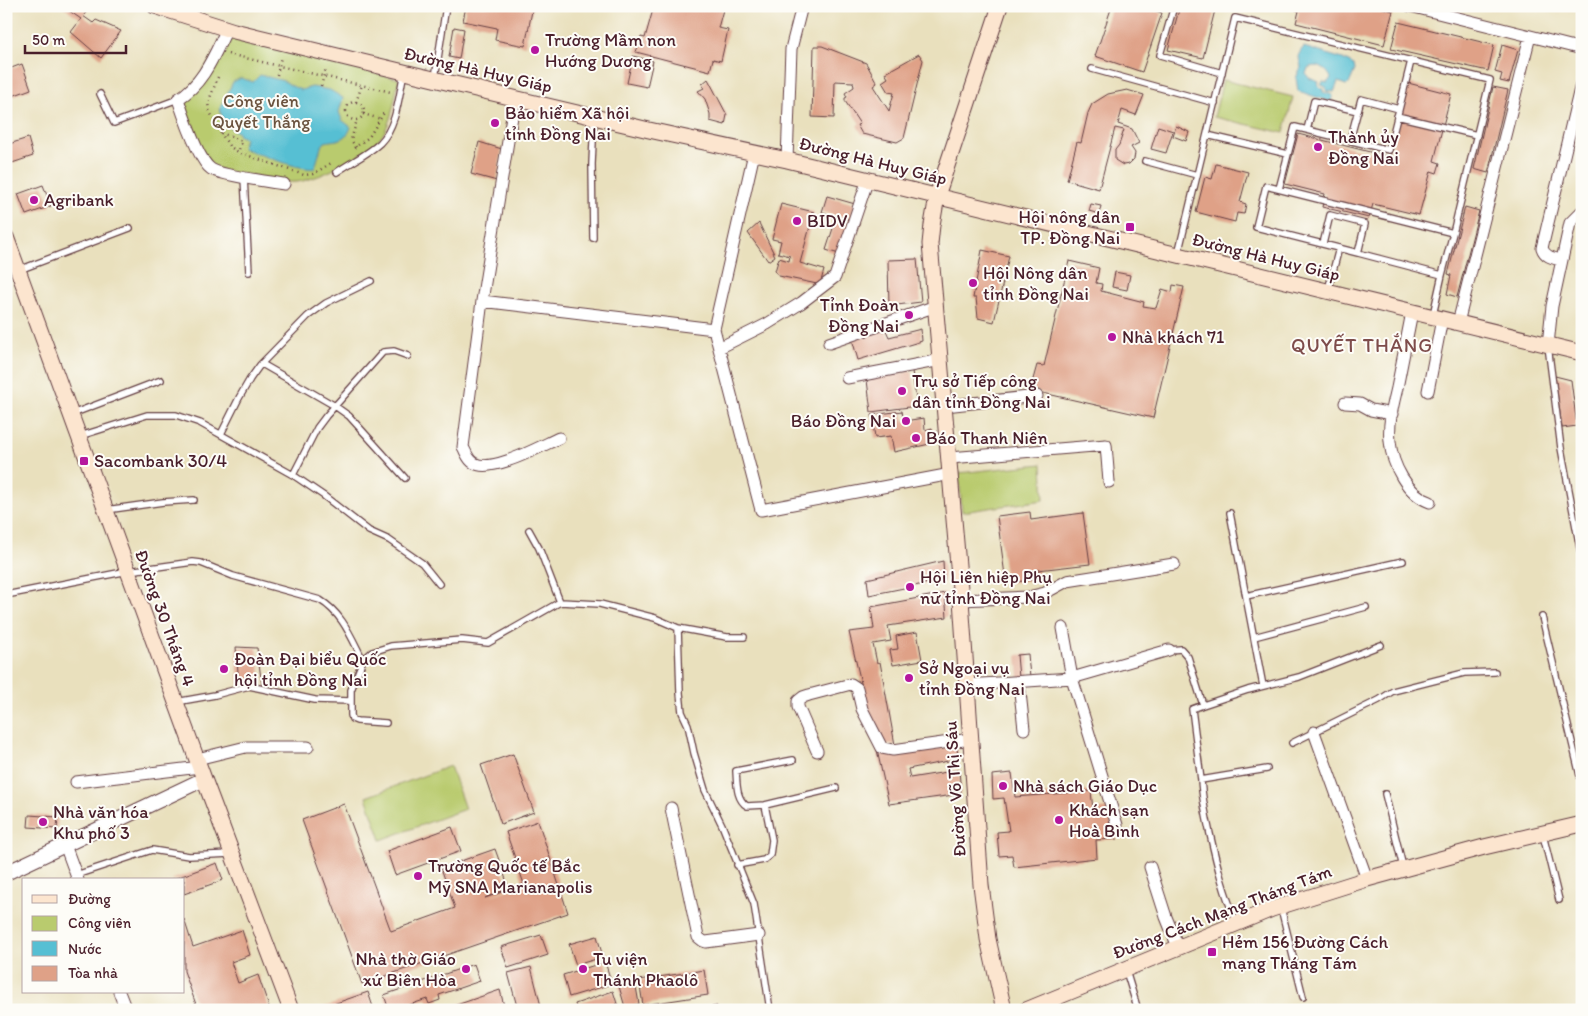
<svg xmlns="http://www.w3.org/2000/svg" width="1588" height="1016" font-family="Itim,sans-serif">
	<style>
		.green { fill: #b9cb6e; stroke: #82754c }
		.water { fill: #56bfd3; stroke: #506f7f }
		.building { fill: #dfa187 }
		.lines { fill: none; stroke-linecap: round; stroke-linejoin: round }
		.service-casing { stroke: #623c41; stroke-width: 8 }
		.minor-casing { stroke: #623c41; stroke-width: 13 }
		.tertiary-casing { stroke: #623c41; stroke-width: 16 }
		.secondary-casing { stroke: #623c41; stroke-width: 17 }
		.path { stroke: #623c41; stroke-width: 2.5; stroke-dasharray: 1 4; stroke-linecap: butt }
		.service { stroke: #fff; stroke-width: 5.5 }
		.minor { stroke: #fff; stroke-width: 11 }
		.tertiary { stroke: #fff; stroke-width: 14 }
		.secondary { stroke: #fce5cf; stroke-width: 15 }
		.poi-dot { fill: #b5179e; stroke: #fdfcf7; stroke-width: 2 }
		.labels { text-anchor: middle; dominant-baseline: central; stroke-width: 4; stroke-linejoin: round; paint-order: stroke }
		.poi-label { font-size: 18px; fill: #4a1f2b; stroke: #fdfcf7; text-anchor: start }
		.street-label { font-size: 18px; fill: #4a1f2b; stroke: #fdfcf7 }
		.park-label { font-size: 18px; fill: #6b533f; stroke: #fdfcf7 }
		.quarter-label { font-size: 20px; letter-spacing: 1px; fill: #7e4c4b; stroke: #fdfcf7 }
	</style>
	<rect width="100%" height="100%" fill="#fdfcf7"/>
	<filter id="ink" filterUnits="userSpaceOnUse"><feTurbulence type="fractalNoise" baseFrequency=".02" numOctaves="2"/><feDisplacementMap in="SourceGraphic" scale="10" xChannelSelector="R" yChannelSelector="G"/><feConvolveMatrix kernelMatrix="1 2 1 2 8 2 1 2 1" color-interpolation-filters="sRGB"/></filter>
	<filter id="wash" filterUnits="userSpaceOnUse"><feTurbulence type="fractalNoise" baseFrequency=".0096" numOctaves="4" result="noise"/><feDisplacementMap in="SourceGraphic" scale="20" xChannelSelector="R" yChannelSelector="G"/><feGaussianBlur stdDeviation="1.12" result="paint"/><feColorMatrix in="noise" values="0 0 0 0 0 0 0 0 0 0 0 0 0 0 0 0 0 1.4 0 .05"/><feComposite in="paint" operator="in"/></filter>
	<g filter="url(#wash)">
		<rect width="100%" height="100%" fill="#e9e0bd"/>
		<path class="green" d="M227,37L399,79C395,96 393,115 385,131C373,152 321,179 297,182C284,183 269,179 256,176C246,174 223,172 215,167C198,153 190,120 182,99Z
			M1223,80L1293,97L1284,133L1214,117Z
			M1042,464L1044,500L962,512L959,473Z
			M450,766L465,809L381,840L366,797Z"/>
		<path class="water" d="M1304,47L1343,59L1354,65L1355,70L1349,84L1346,85L1338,82L1334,92L1326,91V87L1321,85L1323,82L1327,83L1331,78C1327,69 1317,63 1308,68L1306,74L1309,78L1319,82L1318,86L1323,89V92L1333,95L1331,102L1298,91L1296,78L1301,67C1299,59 1297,53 1304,47Z
			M260,75L284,81L292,86L301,90L312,87L330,90L343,98L339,112L342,120L351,127C346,142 337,139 325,142L321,147L315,168C304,172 256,153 242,148L245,138L239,136L238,133C228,127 221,120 220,108L233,82L241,78L253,82Z"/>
		<g id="blocks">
			<path class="building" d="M62,6H82L88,10L83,16L93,23L96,20L121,31L101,58L71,32L81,19Z
				M466,6H533L525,46L495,40L497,28L463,21Z
				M654,6H724L718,28L728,30L721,61L713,59L710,71L636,52L641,37L645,38Z
				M1112,6H1142L1162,13L1142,72L1095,56Z
				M1180,6H1216L1203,58L1168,50Z
				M1294,6H1376L1393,11L1384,45L1296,23L1299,11L1294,9Z
				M1398,22L1494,45L1488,71L1391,49Z
				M454,27L464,29L459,59L449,57Z
				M1502,45L1518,50L1509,83L1500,81L1502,74L1495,72Z
				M814,46H822L866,63L877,83L873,86L889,111L894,93L888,92L882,82L888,78L885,73L919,54L923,60L904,138L897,142L862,134L857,125L860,124L845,101V98L847,97L845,93L854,87L853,82L835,81L834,118L812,117Z
				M633,56L653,61L647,87L627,83Z
				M22,64L31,89L7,98L6,70Z
				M708,79L727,115L725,125L710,121V114L705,99L698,91L704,88L702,84Z
				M1408,83L1451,94L1434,161L1440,163L1437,173L1431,171L1419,215L1373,204L1369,218L1322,207L1325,194L1285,184L1298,134L1390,157Z
				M1493,87L1508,90L1488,173L1474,169Z
				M1127,90L1144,95L1136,115L1122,110L1118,124L1132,129L1139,143L1131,147L1135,153L1134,159L1129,164L1123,165L1115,160V150L1119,145L1124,130L1115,128L1099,189L1067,180L1077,142L1081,143L1088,113L1092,104L1108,94Z
				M1158,126L1173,131L1166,153L1151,149Z
				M1176,126L1189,132L1186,141L1173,136Z
				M28,138L33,156L9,164L6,155V145Z
				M479,142L502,149L497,181L471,174Z
				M1216,164L1248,172L1240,202L1246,204L1244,214L1237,213L1235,222L1196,212L1205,177L1212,179Z
				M43,185L51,206L26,215L18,194Z
				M827,196L855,204L850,220L822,212Z
				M781,204L814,212L800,263L824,270L821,281L817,284L779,276L775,271L779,258L789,261L790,256L778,253L781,241L772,239Z
				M1091,204L1101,206L1099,214L1089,211Z
				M1465,207L1479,211L1457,297L1447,294L1451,275L1448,274Z
				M836,219L849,223L839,254L826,250Z
				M759,223L775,256L768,261L748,233Z
				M982,250L1009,256L994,322L978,318L976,298H973Z
				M917,259L921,302L889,306L888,260Z
				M1069,261L1099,268L1096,283L1102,284L1101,291L1144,302L1143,306L1156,308L1162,289L1172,292L1173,285L1184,287L1153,418L1030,390L1037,365L1044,366Z
				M1115,272L1130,275L1127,290L1112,287Z
				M884,326L889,337L921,329L922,341L858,360L852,339Z
				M912,371L917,406L871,412L867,380Z
				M1555,376L1571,380L1577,426L1562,428Z
				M902,411L904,421L924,418L925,430L932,428L934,443L894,452L891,436L875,438L872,415Z
				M1030,512L1031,520L1083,513L1090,564L1038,570L1040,579L1006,583L997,516Z
				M943,561L944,580L869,595L867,579Z
				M945,593L947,617L888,626L891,641L873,644L877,663L880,662L895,745L883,743L866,704L849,632L874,629L871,607Z
				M917,632L922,660L893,665L890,650L898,649L896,636Z
				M236,647L257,648L262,686L249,683L239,685Z
				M1028,654L1030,677L1019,678L1017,655Z
				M957,746L958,759L908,769L910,778L959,770L961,794L889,804L877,750L886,754Z
				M513,754L534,812L501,824L481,765Z
				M1012,773L1015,797L1091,791L1093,810L1107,808L1117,839L1096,840L1097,858L1014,867L1012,855L999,856L997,832L1009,831L1004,798L993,799L992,775Z
				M344,804L391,931L455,908L441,868L495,849L509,888L485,898L524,884L506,832L538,821L568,913L362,984L302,820Z
				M29,815L58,817L57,829L28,827Z
				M452,827L461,851L395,875L387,851Z
				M217,863L223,880L184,894V880H171Z
				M184,919L193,947L242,930L250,955L231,962L238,983L258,975L270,1010H198L184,971Z
				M541,935L548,955L508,968L501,947Z
				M597,936L603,957L576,965L569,944Z
				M605,962L612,984L569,997L563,975Z
				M474,964L480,981L439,995L440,1000L429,1004L427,999L394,1010H389L384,995Z
				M531,967L542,1010H518L508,973Z
				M704,970L708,995L643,1005L639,980Z
				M635,981L639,1004L625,1007L618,983Z
				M500,990L505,1010H445V1009Z
				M613,991L619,1010H577L575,1004Z
				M368,992L374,1010H320L319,1009Z
				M717,1006L718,1010H699V1009Z"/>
		</g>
	</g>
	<g filter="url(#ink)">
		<use href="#blocks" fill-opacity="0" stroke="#623c41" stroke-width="1"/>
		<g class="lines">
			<defs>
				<path id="service" d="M1174,6L1160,55L1222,73
					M1092,69L1215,103
					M435,78L446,6
					M100,94L114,123L178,99
					M1397,116L1477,135
					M1307,130L1314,101L1358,111
					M1207,135L1288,154
					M1350,140L1361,99L1399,109
					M1145,161L1197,175
					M337,172C350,163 368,154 380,143C397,126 399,95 404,72
					M244,177L249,272
					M1279,189L1295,127L1389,150L1411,61
					M593,238L592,164L594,119
					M1323,244L1330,215L1365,224L1358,253L1256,227L1266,186L1453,233L1442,275L1358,253
					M1178,254L1235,18L1490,80L1453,233
					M19,270L130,228
					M1328,290L1339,248
					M1433,315L1442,275
					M1548,346L1561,448L1582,559
					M262,364L335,406L349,416L405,478
					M72,414L161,380
					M221,434L239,398L250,379L260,365L308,316L326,303L371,281
					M80,436L147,415H176L200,423L293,475L324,496L369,531L389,540L422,563L439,584
					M293,475L317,428L326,416L383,352L394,351L408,356
					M106,510L163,502L194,500
					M1230,513L1263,686
					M529,530L539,548L560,602
					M6,595L128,571L193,562L201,563L233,576L320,600C343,614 351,637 363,660
					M1246,596L1403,561
					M1542,617L1582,784
					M678,628L680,693L682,712L688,725L694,753L705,790L722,825L754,904L770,1010
					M1254,637L1366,607
					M1169,650L1181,649L1188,657L1203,705L1248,690L1299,677L1381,645
					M176,702L215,695L249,686L315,700L351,701
					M386,723L357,721L352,719L351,715V690L363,660L372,652L391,646L462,640L488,643L560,602L600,604L655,618L678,628L727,637H744
					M1292,743L1379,700L1393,691L1464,673L1495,672
					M793,760L736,771C737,784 736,799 747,806L765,805L836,788
					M1201,780L1192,709L1203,705
					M1385,794L1403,867
					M1543,835L1559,900
					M737,865L764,860L770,855L772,840L765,805
					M76,875L152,850L189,856L230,854
					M1281,908L1303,997
					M1237,923C1224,894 1217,865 1210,834C1206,816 1202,798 1201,780L1267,769
					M1126,971L1138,1010"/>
				<path id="minor" d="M1410,6L1582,49
					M227,29C214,55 204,83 178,99C183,114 198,160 211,169C220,175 270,182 284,184
					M515,98L482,301L463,447C466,452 468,460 474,463C491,474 541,446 559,438
					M754,153L714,329L761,510L951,474
					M787,160L791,49L802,6
					M1561,260C1553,258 1545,257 1542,248L1582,80
					M482,301L714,329
					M1412,312C1407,337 1402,362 1397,388C1393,405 1388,423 1390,441C1392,465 1407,494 1430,502
					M1458,323L1530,36
					M829,343L936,306
					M1548,345L1552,306L1570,223L1582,211
					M719,348L767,324L801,303L835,277L868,179
					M847,378L941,360
					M1428,391L1442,319
					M1345,403L1360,404L1371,410L1392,414
					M945,406L1037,396
					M950,458L1106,445L1109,482
					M961,600L1028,597L1045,593L1067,581L1174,564
					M1063,628L1072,678L1117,825
					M1019,683L1024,729
					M967,685L1072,678L1169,650
					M1314,732L1367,879
					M817,751L798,707V701L803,697L809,695L851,684L857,688L862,709L882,748L893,750L971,739
					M197,759L246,747H308
					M76,782L200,767
					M671,808L698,937L703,941L706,942L759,935
					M65,845L78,880
					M1150,867L1166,917L1178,947
					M119,992L126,1010"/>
				<path id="tertiary" d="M6,873L204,779"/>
				<path id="secondary" d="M155,6L234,31L404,72L649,130L787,160L1582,353
					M1000,6L937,196L932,225L930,244L961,600L981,885L988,939L1004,1010
					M6,237L204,779L291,1010
					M1026,1010L1272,909L1367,879L1484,847L1582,824"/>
			</defs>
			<use href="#service" class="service-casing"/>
			<use href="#minor" class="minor-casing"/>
			<use href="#tertiary" class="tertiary-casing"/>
			<use href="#secondary" class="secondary-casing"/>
			<path class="path" d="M228,54L391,92
				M277,75L281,57
				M218,77L208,103L209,110L219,130L229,146L238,152L304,175L313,174L333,162
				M321,86L326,68
				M346 111a9 9 0 1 1 18 0a9 9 0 1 1-18 0Z
				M356,102L362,85
				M363,114L381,119
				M221,133L242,141L238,152
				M356,147L351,140L357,120
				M354,148L369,137L385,111"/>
			<use href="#service" class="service"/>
			<use href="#minor" class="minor"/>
			<use href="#tertiary" class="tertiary"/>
			<use href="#secondary" class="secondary"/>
		</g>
	</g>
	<g class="poi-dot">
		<circle cx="535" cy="50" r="5"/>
		<circle cx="495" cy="123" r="5"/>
		<circle cx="1318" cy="147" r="5"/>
		<circle cx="34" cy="200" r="5"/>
		<circle cx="797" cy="221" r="5"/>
		<rect x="1125" y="222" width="10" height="10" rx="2.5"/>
		<circle cx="973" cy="283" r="5"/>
		<circle cx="909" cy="315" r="5"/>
		<circle cx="1112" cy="337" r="5"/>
		<circle cx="902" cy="391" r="5"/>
		<circle cx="906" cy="421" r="5"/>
		<circle cx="916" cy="438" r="5"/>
		<rect x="79" y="456" width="10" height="10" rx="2.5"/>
		<circle cx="910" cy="587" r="5"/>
		<circle cx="224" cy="669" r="5"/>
		<circle cx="909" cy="678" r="5"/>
		<circle cx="1003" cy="786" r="5"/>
		<circle cx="1059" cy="820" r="5"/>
		<circle cx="43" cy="822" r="5"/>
		<circle cx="418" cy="876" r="5"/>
		<rect x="1207" y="947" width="10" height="10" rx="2.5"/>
		<circle cx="466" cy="969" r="5"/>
		<circle cx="583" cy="969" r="5"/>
	</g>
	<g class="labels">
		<g class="poi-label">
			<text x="545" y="40">Trường Mầm non<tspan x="545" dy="21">Hướng Dương</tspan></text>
			<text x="505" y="113">Bảo hiểm Xã hội<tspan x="505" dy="21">tỉnh Đồng Nai</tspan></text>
			<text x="1328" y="137">Thành ủy<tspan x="1328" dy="21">Đồng Nai</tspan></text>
			<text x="44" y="200">Agribank</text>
			<text x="1120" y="217" text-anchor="end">Hội nông dân<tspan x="1120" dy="21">TP. Đồng Nai</tspan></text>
			<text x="807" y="221">BIDV</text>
			<text x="983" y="273">Hội Nông dân<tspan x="983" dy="21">tỉnh Đồng Nai</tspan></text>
			<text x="899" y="305" text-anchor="end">Tỉnh Đoàn<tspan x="899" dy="21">Đồng Nai</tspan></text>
			<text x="1122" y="337">Nhà khách 71</text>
			<text x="912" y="381">Trụ sở Tiếp công<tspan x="912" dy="21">dân tỉnh Đồng Nai</tspan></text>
			<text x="896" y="421" text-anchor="end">Báo Đồng Nai</text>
			<text x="926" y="438">Báo Thanh Niên</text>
			<text x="94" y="461">Sacombank 30/4</text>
			<text x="920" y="577">Hội Liên hiệp Phụ<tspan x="920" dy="21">nữ tỉnh Đồng Nai</tspan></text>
			<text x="234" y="659">Đoàn Đại biểu Quốc<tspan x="234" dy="21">hội tỉnh Đồng Nai</tspan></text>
			<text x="919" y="668">Sở Ngoại vụ<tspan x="919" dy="21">tỉnh Đồng Nai</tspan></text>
			<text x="1013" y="786">Nhà sách Giáo Dục</text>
			<text x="1069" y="810">Khách sạn<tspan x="1069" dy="21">Hoà Bình</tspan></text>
			<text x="53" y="812">Nhà văn hóa<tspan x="53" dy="21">Khu phố 3</tspan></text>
			<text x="428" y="866">Trường Quốc tế Bắc<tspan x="428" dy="21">Mỹ SNA Marianapolis</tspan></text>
			<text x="1222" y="942">Hẻm 156 Đường Cách<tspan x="1222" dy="21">mạng Tháng Tám</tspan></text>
			<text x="456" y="959" text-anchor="end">Nhà thờ Giáo<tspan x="456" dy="21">xứ Biên Hòa</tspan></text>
			<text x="593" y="959">Tu viện<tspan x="593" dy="21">Thánh Phaolô</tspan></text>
		</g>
		<g class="street-label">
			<text transform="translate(478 70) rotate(13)">Đường Hà Huy Giáp</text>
			<text transform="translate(873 161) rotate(14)">Đường Hà Huy Giáp</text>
			<text transform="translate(1266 257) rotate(14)">Đường Hà Huy Giáp</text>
			<text transform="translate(165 618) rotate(70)">Đường 30 Tháng 4</text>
			<text transform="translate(955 789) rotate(-94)">Đường Võ Thị Sáu</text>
			<text transform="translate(1222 912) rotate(-21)">Đường Cách Mạng Tháng Tám</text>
		</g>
		<g class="park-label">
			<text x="261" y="101">Công viên<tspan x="261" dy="21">Quyết Thắng</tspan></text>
		</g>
		<g class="quarter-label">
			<text x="1362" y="345">QUYẾT THẮNG</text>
		</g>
	</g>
	<rect width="1588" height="1016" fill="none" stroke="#fdfcf7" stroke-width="25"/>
	<rect x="22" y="878" width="162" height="115" fill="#fdfcf7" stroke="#b5a4a5"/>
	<rect x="32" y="895" width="25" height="8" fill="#fce5cf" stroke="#b5a4a5"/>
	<text x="68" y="904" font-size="15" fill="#4a1f2b">Đường</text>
	<rect x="32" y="916" width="25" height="15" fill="#b9cb6e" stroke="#b5a4a5"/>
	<text x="68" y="928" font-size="15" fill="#4a1f2b">Công viên</text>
	<rect x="32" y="941" width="25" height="15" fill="#56bfd3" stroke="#b5a4a5"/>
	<text x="68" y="954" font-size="15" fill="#4a1f2b">Nước</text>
	<rect x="32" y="966" width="25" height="15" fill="#dfa187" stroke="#b5a4a5"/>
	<text x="68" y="978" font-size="15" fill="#4a1f2b">Tòa nhà</text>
	<path d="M25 45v8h101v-8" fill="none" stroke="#4a1f2b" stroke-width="2.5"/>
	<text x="32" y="45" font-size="15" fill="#4a1f2b" stroke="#fdfcf7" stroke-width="4" paint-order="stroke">50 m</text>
</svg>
